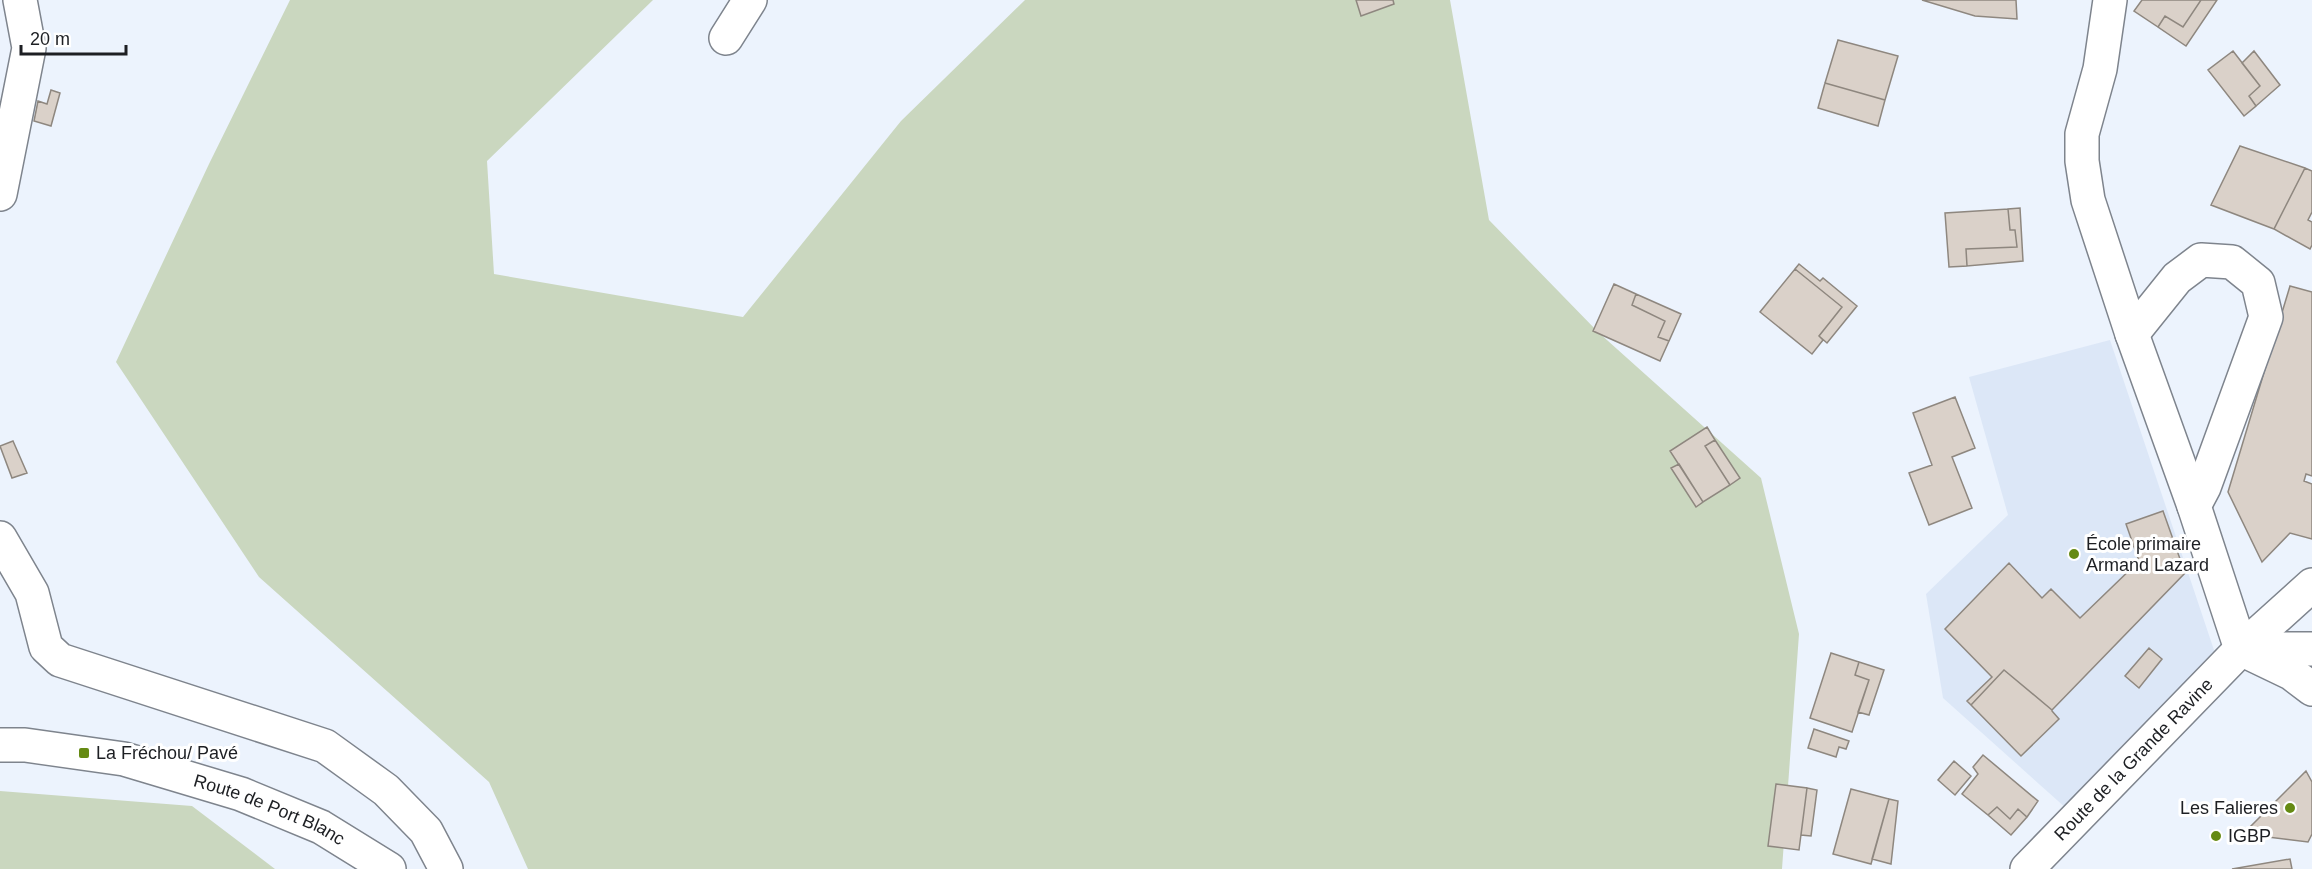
<svg xmlns="http://www.w3.org/2000/svg" width="2312" height="869" font-family="Arial,sans-serif">
	<style>
		.built { fill: #dce7f7 }
		.green { fill: #cad7bf }
		.building { fill: #dad1c9; stroke: #8e877f; stroke-width: 1.5 }
		.lines { fill: none; stroke-linecap: round; stroke-linejoin: round }
		.minor-casing { stroke: #7e848d; stroke-width: 36 }
		.major-casing { stroke: #7e848d; stroke-width: 36 }
		.highway-casing { stroke: #7e848d; stroke-width: 36 }
		.minor { stroke: #fff; stroke-width: 33 }
		.major { stroke: #fff; stroke-width: 33 }
		.highway { stroke: #fff; stroke-width: 33 }
		.poi-dot { fill: #658a13; stroke: #fff; stroke-width: 2 }
		.labels { text-anchor: middle; dominant-baseline: central; stroke-width: 6; stroke-linejoin: round; paint-order: stroke }
		.poi-label { font-size: 18px; fill: #1d1f23; stroke: #fff; text-anchor: start }
		.street-label { font-size: 18px; fill: #1d1f23; stroke: #fff }
	</style>
	<rect width="100%" height="100%" fill="#ecf3fd"/>
	<path class="built" d="M2110,340L2217,659L2067,809L1943,698L1926,594L2008,515L1969,377Z"/>
	<path class="green" d="M290,0H653L487,161L494,274L743,317L901,121L1025,0H1450L1489,220L1598,332L1761,478L1799,634L1782,869H528L489,782L259,577L116,362L209,164Z
		M0,791L192,806L275,869H0Z"/>
	<path class="building" d="M1356,0H1393L1394,4L1361,16Z
		M1922,0H2016L2017,19L1975,16Z
		M2142,0H2201L2183,27L2165,16L2158,27L2134,11Z
		M2201,0H2217L2186,46L2158,27L2165,16L2183,27Z
		M1838,40L1898,56L1885,100L1825,83Z
		M2233,51L2260,86L2249,96L2256,106L2244,116L2208,70Z
		M2254,51L2280,85L2256,106L2249,96L2260,86L2242,63Z
		M1825,83L1885,100L1878,126L1818,108Z
		M51,90L60,93L51,126L34,121L38,101L47,104Z
		M2240,146L2305,168L2274,229L2211,205Z
		M2305,168L2312,171V212L2308,220L2312,222V245L2310,249L2274,229Z
		M2020,208L2023,261L1967,266L1966,249L2017,247L2015,230H2010L2008,209Z
		M2008,209L2010,230H2015L2017,247L1966,249L1967,266L1949,267L1945,213Z
		M1799,264L1820,281L1823,278L1857,306L1827,343L1819,336L1842,307L1795,269Z
		M1795,269L1842,307L1819,336L1823,340L1812,354L1760,312Z
		M1614,284L1636,294L1632,305L1665,321L1658,337L1669,341L1660,361L1593,331Z
		M2290,286L2312,292V476L2306,474L2304,481L2312,484V539L2290,533L2262,562L2228,492Z
		M1636,294L1681,314L1669,341L1658,337L1665,321L1632,305Z
		M1955,397L1975,448L1952,457L1972,508L1929,525L1909,473L1932,465L1913,413Z
		M1707,427L1715,440L1705,446L1730,485L1703,502L1670,451Z
		M1715,440L1740,478L1730,485L1705,446Z
		M13,441L27,473L12,478L0,446Z
		M1679,464L1703,502L1696,507L1671,468Z
		M2163,511L2185,573L2052,710L2004,670L1971,705L1967,701L1992,677L1945,629L2009,563L2042,598L2051,589L2080,618L2139,561L2126,524Z
		M2149,648L2162,659L2139,688L2125,676Z
		M1831,653L1859,662L1855,675L1869,680L1852,732L1810,718Z
		M1859,662L1884,670L1869,715L1858,712L1869,680L1855,675Z
		M2004,670L2052,710V711L2059,719L2021,756L1971,705Z
		M1814,729L1849,741L1846,749L1839,747L1836,757L1808,748Z
		M1983,755L2038,801L2027,817L2018,809L2010,819L1997,807L1988,815L1962,794L1978,774L1973,767Z
		M1954,761L1971,776L1955,795L1938,780Z
		M2306,771L2312,782V834L2308,842L2243,834Z
		M1776,784L1807,788L1799,850L1768,846Z
		M1807,788L1817,790L1811,836L1801,835Z
		M1851,789L1889,799L1871,864L1833,854Z
		M1889,799L1898,801L1891,864L1872,859Z
		M1997,807L2010,819L2018,809L2027,817L2011,835L1988,815Z
		M2290,859L2292,869H2232Z"/>
	<g class="lines">
		<defs>
			<g id="minor">
				<path d="M2110,0L2100,69L2082,134V161L2088,200L2132,334L2194,506L2241,649"/>
				<path d="M726,38L750,0"/>
				<path d="M0,194L29,48L20,0"/>
				<path d="M2132,334L2177,278L2201,260L2232,262L2258,283L2266,317L2204,487L2194,506"/>
				<path d="M0,538L32,593L46,647L60,660L325,746L386,790L426,831L446,869"/>
				<path id="s1" d="M0,745H25L124,759L241,794L321,827L389,869"/>
			</g>
			<g id="major">
				<path d="M2241,649H2312"/>
				<path id="s2" d="M2027,869L2241,649L2312,585"/>
			</g>
			<path id="highway" d="M2241,649L2291,673L2312,689"/>
		</defs>
		<use href="#minor" class="minor-casing"/>
		<use href="#major" class="major-casing"/>
		<use href="#highway" class="highway-casing"/>
		<use href="#minor" class="minor"/>
		<use href="#major" class="major"/>
		<use href="#highway" class="highway"/>
	</g>
	<g class="poi-dot">
		<circle cx="2074" cy="554" r="6"/>
		<rect x="78" y="747" width="12" height="12" rx="3"/>
		<circle cx="2290" cy="808" r="6"/>
		<circle cx="2216" cy="836" r="6"/>
	</g>
	<g class="labels">
		<g class="poi-label">
			<text x="2086" y="544">École primaire<tspan x="2086" dy="21">Armand Lazard</tspan></text>
			<text x="96" y="753">La Fréchou/ Pavé</text>
			<text x="2278" y="808" text-anchor="end">Les Falieres</text>
			<text x="2228" y="836">IGBP</text>
		</g>
		<g class="street-label">
			<text stroke="none"><textPath href="#s2" startOffset="153">Route de la Grande Ravine</textPath></text>
			<text stroke="none"><textPath href="#s1" startOffset="279">Route de Port Blanc</textPath></text>
		</g>
	</g>
	<path d="M21 45v9h105v-9" fill="none" stroke="#1d1f23" stroke-width="3"/>
	<text x="30" y="45" font-size="18" fill="#1d1f23" stroke="#ffffff" stroke-width="4.5" paint-order="stroke">20 m</text>
</svg>
